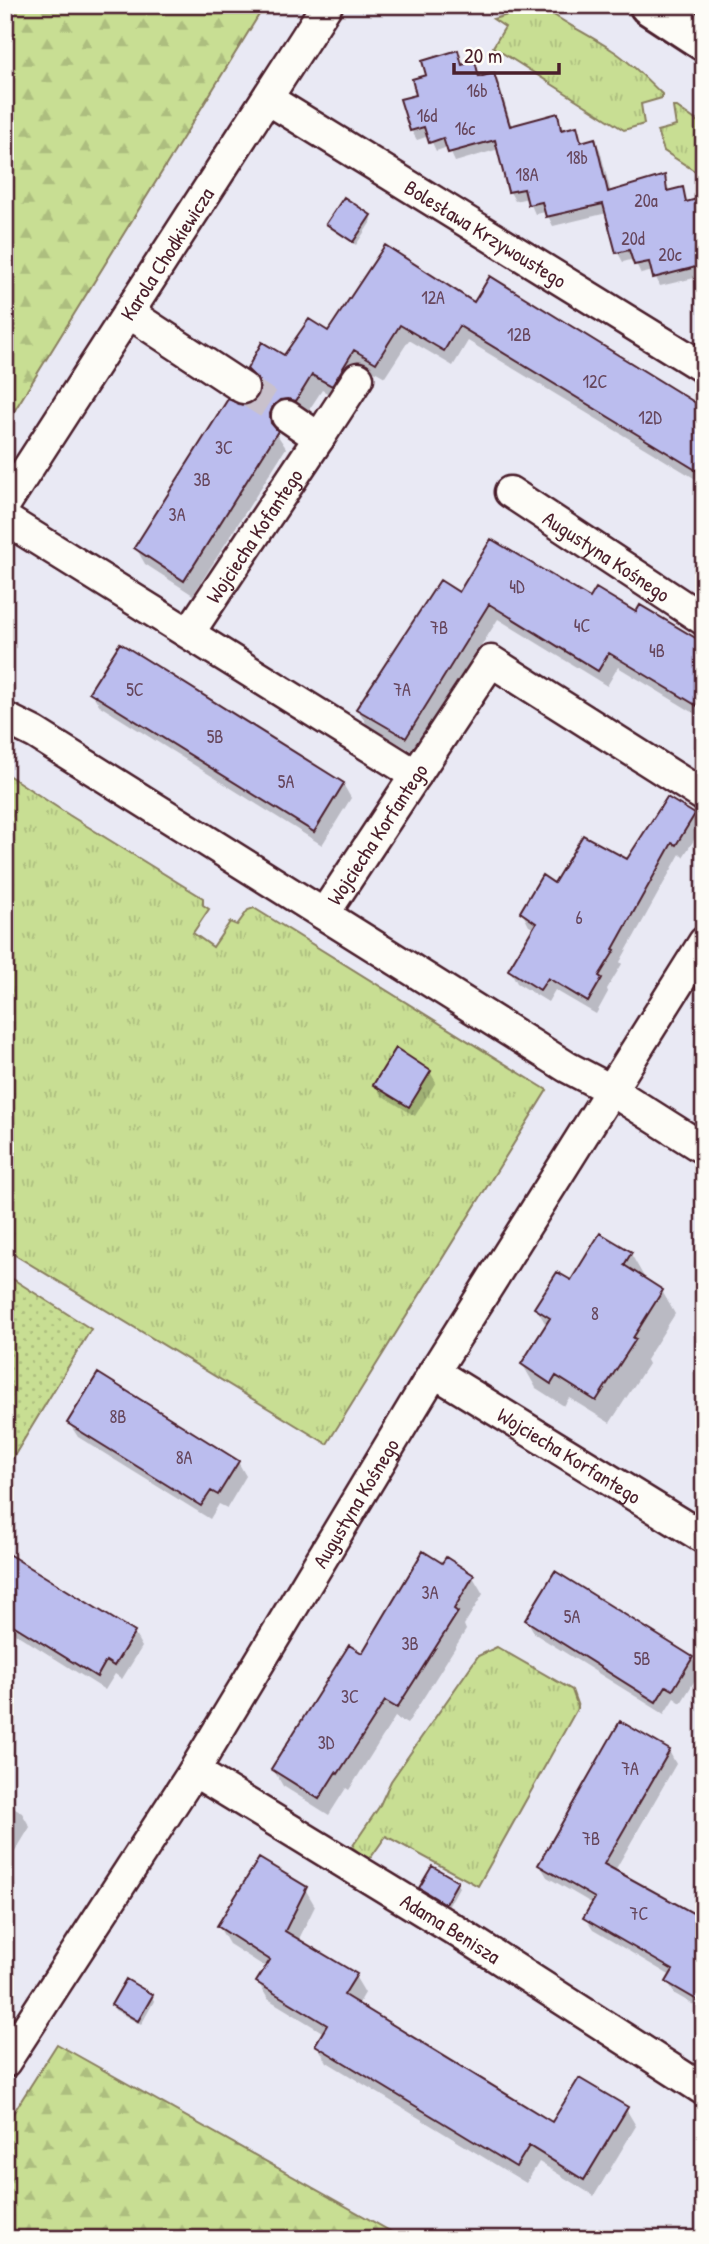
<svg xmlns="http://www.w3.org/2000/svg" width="709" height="2244" font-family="'Patrick Hand',sans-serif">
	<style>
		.grass { fill: url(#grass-tufts); stroke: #897e5f; stroke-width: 2 }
		.forest { fill: url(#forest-firs); stroke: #897e5f; stroke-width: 2 }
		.park { fill: url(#park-dots); stroke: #897e5f; stroke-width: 2 }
		.shadow { fill: #0003 }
		.building { fill: #bbbdee; stroke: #4a1f2b; stroke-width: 2 }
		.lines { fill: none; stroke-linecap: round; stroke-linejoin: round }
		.street-tunnel { stroke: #c9c1cc; stroke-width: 30; stroke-dasharray: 30 15; stroke-linecap: butt }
		.street-casing { stroke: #4a1f2b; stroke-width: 35 }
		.secondary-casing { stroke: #4a1f2b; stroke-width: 44 }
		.street { stroke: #fdfcf7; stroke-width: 30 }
		.secondary { stroke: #fdfcf7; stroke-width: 38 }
		.labels { text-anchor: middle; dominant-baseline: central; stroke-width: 5; stroke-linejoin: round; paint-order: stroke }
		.number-label { font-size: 18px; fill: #66465c }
		.street-label { font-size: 21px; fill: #4a1f2b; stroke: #fdfcf7 }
	</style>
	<defs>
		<pattern id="grass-tufts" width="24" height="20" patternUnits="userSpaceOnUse" patternTransform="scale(1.75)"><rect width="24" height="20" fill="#c8de93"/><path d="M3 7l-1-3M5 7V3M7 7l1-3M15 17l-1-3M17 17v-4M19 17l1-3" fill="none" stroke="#adbe7f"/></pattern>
		<pattern id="forest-firs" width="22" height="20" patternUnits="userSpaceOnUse" patternTransform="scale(1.75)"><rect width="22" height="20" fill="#c8de93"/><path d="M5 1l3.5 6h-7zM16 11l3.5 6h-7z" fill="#adbe7f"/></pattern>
		<pattern id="park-dots" width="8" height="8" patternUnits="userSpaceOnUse" patternTransform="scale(1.75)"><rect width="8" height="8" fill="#c8de93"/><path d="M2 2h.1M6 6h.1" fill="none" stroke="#adbe7f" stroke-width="1.8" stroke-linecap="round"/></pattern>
	</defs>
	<rect width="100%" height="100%" fill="#e9e9f4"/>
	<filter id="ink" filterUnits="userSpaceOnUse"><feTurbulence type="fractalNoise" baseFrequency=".0143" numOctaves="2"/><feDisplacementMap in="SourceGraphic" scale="14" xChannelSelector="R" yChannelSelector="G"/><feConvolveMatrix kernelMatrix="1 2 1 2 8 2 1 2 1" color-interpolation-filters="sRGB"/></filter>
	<g filter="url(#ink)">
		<path class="grass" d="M541,6C563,23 588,34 612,50C631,62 645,78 662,94V98L641,104L644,124L624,130L493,47L505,27L493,19Z
			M673,107H677L704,126V177L664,151L657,131L676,126Z
			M5,773L69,815L203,898V905L209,909L193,933L213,947L230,922L237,925L248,910L254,908L547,1090L327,1444L5,1249Z
			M497,1647L572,1690L578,1707L478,1886L386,1836L369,1860L352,1847L379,1807L391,1781L478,1656Z"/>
		<path class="forest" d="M5,5H265L5,426Z
			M57,2044L404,2239H5V2126Z"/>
		<path class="park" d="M5,1274L91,1329L5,1471Z"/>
		<path class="shadow" d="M457,52L463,66L474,63L481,78L493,75L499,84L512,127L557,116L564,131L576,128L583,143L594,140L600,150L611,193L664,177L670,192L682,189L689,204L704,206V279L703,276L660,286L653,271L641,274L634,259L623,262L618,253L607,213L553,226L546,212L535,214L528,198L515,201L510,192L499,149L455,162L448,147L436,151L429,136L417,140L411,130L419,96L428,76Z
			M369,216L372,220L356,245L331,229L328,225Z
			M475,304L704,410V484L468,341L453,366L409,340L385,377L364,365L341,401L322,390L305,416L281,423L278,436L286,448L193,595L145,564L136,548L242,407L252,405L259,398L262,390L249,369L285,358L329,333Z
			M460,594L591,601L636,615L704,645V719L618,667L607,686L498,619L415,753L367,725L358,709Z
			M91,692L343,784L351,798L322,845L100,706Z
			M693,816L701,829L683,857L680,854L620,962L622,964L607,989L608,992L596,1014L555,990L548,1002L517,983L510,970L535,929L529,926L522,912L555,886L628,862Z
			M430,1072L436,1082L415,1116L381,1095L375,1085Z
			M631,1254L644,1277L643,1279L662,1291L675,1314L646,1360L648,1364L610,1423L569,1398L564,1406L536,1388L523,1365L547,1326L536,1308L571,1282Z
			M69,1423L238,1462L246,1476L227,1508L219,1504L210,1519L78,1437Z
			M5,1554L134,1633L142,1647L122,1679L115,1674L105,1690L5,1627Z
			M446,1560L473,1577L483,1594L464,1625L466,1630L407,1724L395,1717L349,1790L346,1788L329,1815L283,1786L273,1769L363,1655Z
			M527,1620L692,1658L700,1672L681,1703L674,1698L664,1714L535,1634Z
			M669,1751L676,1764L614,1872L704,1923V2011L675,1994L668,1982L671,1976L593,1930L585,1918L593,1904L547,1877L540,1865Z
			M5,1803L22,1813L30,1827L5,1868Z
			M456,1883L459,1887L448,1907L424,1893L421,1888Z
			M305,1889L315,1906L298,1941L355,1976L365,1993L358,2005L553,2124L626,2109L636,2126L594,2196L539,2162L526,2183L327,2062L317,2045L324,2033L268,1999L258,1982L267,1968L229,1944L219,1927Z
			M5,1913L13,1927L5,1940Z
			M152,1996L154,2001L141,2025L115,2010L113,2005Z"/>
		<path class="building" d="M458,50L462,65L475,61L479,77L494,73L510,126L558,113L561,130L577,126L581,142L595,138L608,192L665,175L667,191L683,187L686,202L704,197V265L653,278L649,262L634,265L629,250L616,253L603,204L546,217L542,202L528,205L524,189L508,192L495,140L448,153L443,138L429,143L424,127L410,131L400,99L416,95L412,79L426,75L422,61Z
			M344,197L371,215L353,242L326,224Z
			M385,245L474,302L490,276L704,408V475L459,326L444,351L400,325L376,363L354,350L332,386L312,375L296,401L288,399L280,400L273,406L270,414L271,423L278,431L184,581L134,548L228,399L243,405L251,403L258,397L260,390L259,381L247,369L262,342L284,355L309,319L328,331Z
			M491,539L590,598L596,588L636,612L640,605L704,643V710L609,653L598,671L489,604L406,738L356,709L440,580L459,592Z
			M120,643L344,783L314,832L89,692Z
			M667,797L695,814L676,845L672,843L613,949L615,950L599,976L602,978L588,1002L548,978L540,990L508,970L536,923L520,912L542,875L554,883L583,835L627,859Z
			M396,1048L431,1071L409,1107L373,1085Z
			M600,1233L632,1252L624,1265L663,1290L633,1338L636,1339L596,1401L556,1376L551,1384L521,1364L550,1318L534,1308L557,1272L571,1280Z
			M98,1373L239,1461L218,1495L211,1491L201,1506L67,1423Z
			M423,1551L442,1563L446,1557L474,1575L454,1609L458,1612L397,1708L385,1701L338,1774L336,1772L319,1799L271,1769L349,1645L362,1653Z
			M5,1552L135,1632L114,1666L106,1661L97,1677L5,1620Z
			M555,1571L693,1657L673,1690L666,1686L656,1702L525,1620Z
			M620,1721L670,1750L604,1864L704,1919V2004L666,1982L673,1970L583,1918L595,1898L538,1865Z
			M259,1858L307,1887L285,1931L357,1974L344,1995L552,2122L579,2078L628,2107L584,2180L529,2146L516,2167L315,2045L327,2025L256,1982L270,1960L217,1926Z
			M432,1866L458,1881L445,1904L419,1888Z
			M126,1979L153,1995L138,2021L111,2005Z"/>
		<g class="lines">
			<path class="street-tunnel" d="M243,388L287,416"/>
			<defs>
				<g id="street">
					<path id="s1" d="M268,99L704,368"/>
					<path d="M129,313L243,388"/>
					<path d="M319,438L358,378"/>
					<path id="s2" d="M510,492L704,620"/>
					<path id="s3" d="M5,504L327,5"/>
					<path d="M5,519L416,775"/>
					<path id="s4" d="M189,633L319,438L287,416"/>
					<path d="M5,718L35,733L567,1067L611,1090L704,1149"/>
					<path id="s5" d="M324,914L491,661L704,796"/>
					<path id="s6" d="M434,1372L704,1538"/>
					<path id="s7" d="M194,1771L458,1932L704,2090"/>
					<path id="s8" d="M5,2062L194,1771L434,1372L704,942"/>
				</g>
				<path id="secondary" d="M649,5L704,41"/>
			</defs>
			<use href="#street" class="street-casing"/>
			<use href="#secondary" class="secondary-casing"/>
			<use href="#street" class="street"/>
			<use href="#secondary" class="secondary"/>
		</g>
	</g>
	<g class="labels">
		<g class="number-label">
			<text x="477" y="90">16b</text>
			<text x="427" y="115">16d</text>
			<text x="465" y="128">16c</text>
			<text x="577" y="157">18b</text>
			<text x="527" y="174">18A</text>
			<text x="646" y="200">20a</text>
			<text x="633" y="238">20d</text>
			<text x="670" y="254">20c</text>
			<text x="433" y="297">12A</text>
			<text x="519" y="334">12B</text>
			<text x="595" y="381">12C</text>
			<text x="650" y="417">12D</text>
			<text x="224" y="447">3C</text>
			<text x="202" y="479">3B</text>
			<text x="177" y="514">3A</text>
			<text x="517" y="586">4D</text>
			<text x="582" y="625">4C</text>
			<text x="439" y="627">7B</text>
			<text x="657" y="650">4B</text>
			<text x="135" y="689">5C</text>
			<text x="402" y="689">7A</text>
			<text x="215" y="736">5B</text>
			<text x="286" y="781">5A</text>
			<text x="579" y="917">6</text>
			<text x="595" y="1313">8</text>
			<text x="118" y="1416">8B</text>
			<text x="184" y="1457">8A</text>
			<text x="430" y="1592">3A</text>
			<text x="572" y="1616">5A</text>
			<text x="410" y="1643">3B</text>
			<text x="642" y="1658">5B</text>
			<text x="350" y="1696">3C</text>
			<text x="326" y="1742">3D</text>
			<text x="630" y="1768">7A</text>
			<text x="591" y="1838">7B</text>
			<text x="639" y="1913">7C</text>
		</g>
		<g class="street-label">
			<text stroke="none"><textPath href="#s1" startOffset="256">Bolesława Krzywoustego</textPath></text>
			<text stroke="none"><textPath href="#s3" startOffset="298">Karola Chodkiewicza</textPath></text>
			<text stroke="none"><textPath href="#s4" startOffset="117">Wojciecha Kofantego</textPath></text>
			<text stroke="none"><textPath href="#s2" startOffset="116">Augustyna Kośnego</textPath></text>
			<text stroke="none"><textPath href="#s5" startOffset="96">Wojciecha Korfantego</textPath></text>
			<text stroke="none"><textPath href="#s6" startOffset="159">Wojciecha Korfantego</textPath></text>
			<text stroke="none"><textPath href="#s8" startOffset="660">Augustyna Kośnego</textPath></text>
			<text stroke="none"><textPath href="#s7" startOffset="301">Adama Benisza</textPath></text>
		</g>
	</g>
	<rect width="709" height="2244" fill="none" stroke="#fdfcf7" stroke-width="28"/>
	<rect x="14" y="14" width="681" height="2216" fill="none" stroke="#4a1f2b" stroke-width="2.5" filter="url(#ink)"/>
	<path d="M454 63v10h105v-10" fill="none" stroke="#4a1f2b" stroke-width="3.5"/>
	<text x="464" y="63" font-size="21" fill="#4a1f2b" stroke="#fdfcf7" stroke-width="5" paint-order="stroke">20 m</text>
</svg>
